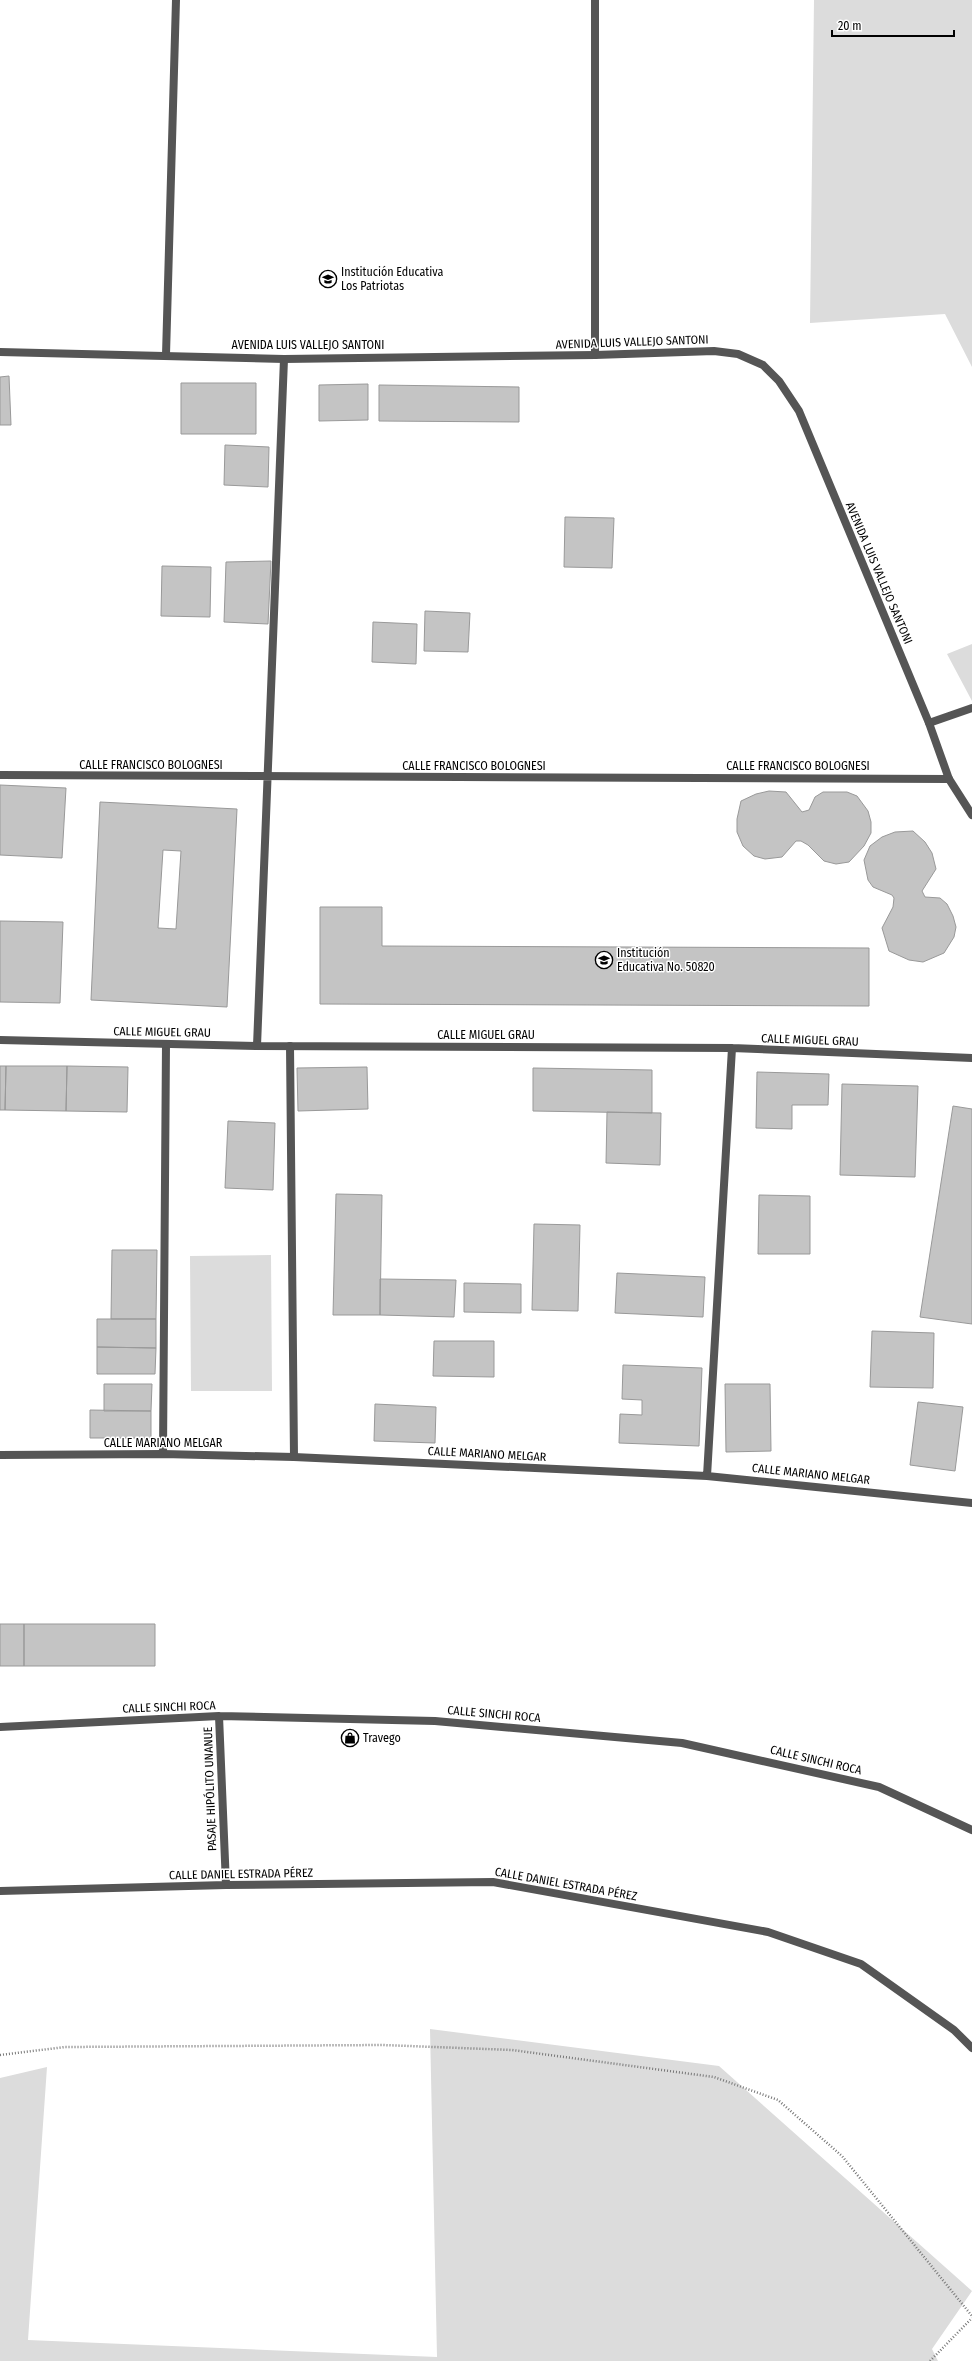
<svg xmlns="http://www.w3.org/2000/svg" width="972" height="2361" font-family="'Fira Sans Condensed',sans-serif">
	<style>
		.green { fill: #dcdcdc }
		.building { fill: #c4c4c4; stroke: #999; fill-rule: evenodd }
		.lines { fill: none; stroke-linecap: round; stroke-linejoin: round }
		.path { stroke: #777; stroke-width: 2.5; stroke-dasharray: 1 2; stroke-linecap: butt }
		.service { stroke: #555; stroke-width: 8 }
		.minor { stroke: #555; stroke-width: 8 }
		.tertiary { stroke: #555; stroke-width: 8 }
		.labels { text-anchor: middle; dominant-baseline: central; stroke-width: 3; stroke-linejoin: round; paint-order: stroke }
		.poi-label { font-size: 12px; fill: #000; stroke: #fff; text-anchor: start }
		.street-label { font-size: 12px; fill: #000; stroke: #fff }
	</style>
	<rect width="100%" height="100%" fill="#fff"/>
	<path class="green" d="M814,0H972V367L945,314L810,323Z
		M972,644V701L947,654Z
		M271,1255L272,1391H191L190,1256Z
		M430,2029L719,2066L972,2291L932,2349L938,2361H0V2078L47,2067L28,2340L437,2357Z"/>
	<path class="building" d="M9,376L11,425H0V377Z
		M181,383H256V434H181Z
		M368,384V420L319,421V385Z
		M379,385L519,387V422L379,421Z
		M225,445L269,447L268,487L224,485Z
		M565,517L614,518L612,568L564,567Z
		M271,561L268,624L224,622L226,562Z
		M162,566L211,567L210,617L161,616Z
		M425,611L470,613L468,652L424,651Z
		M373,622L417,624L416,664L372,662Z
		M0,785L66,788L62,858L0,855Z
		M769,791L786,792L802,812L809,810L815,797L823,792H847L857,796L868,811L871,822V833L864,846L849,862L836,864L824,861L808,845L801,841H796L782,857L765,859L754,856L743,846L737,832V819L741,801L756,794Z
		M100,802L237,809L227,1007L91,1000ZM163,850L181,851L176,929L158,928Z
		M913,831L925,842L932,853L936,869L922,891L925,897L940,898L947,904L953,916L956,927L954,937L944,953L923,962L909,960L889,951L882,928L893,907L894,898L892,895L873,887L868,880L864,860L870,846L882,837L895,832Z
		M320,907H382V946L869,948V1006L320,1004Z
		M0,921L63,922L60,1003L0,1002Z
		M0,1066H6L5,1110H0Z
		M6,1066H67L66,1111L5,1110Z
		M67,1066L128,1067L127,1112L66,1111Z
		M367,1067L368,1109L298,1111L297,1068Z
		M533,1068L652,1070V1113L533,1111Z
		M757,1072L829,1074L828,1105H792V1129L756,1128Z
		M842,1084L918,1086L915,1177L840,1175Z
		M953,1106L972,1109V1324L920,1317Z
		M607,1112L661,1113L660,1165L606,1163Z
		M228,1121L275,1123L273,1190L225,1188Z
		M336,1194L382,1195L380,1315H333Z
		M759,1195L810,1196V1254H758Z
		M534,1224L580,1225L578,1311L532,1310Z
		M112,1250H157L156,1319H111Z
		M617,1273L705,1277L703,1317L615,1313Z
		M380,1279L456,1280L454,1317L380,1315Z
		M464,1283L521,1284V1313L464,1312Z
		M97,1319H156V1348L97,1347Z
		M872,1331L934,1333L933,1388L870,1387Z
		M434,1341H494V1377L433,1376Z
		M97,1347L156,1348L155,1374H97Z
		M623,1365L702,1368L699,1446L619,1443L620,1414L642,1415V1400L622,1399Z
		M104,1384H152L151,1411H104Z
		M725,1384H770L771,1451L726,1452Z
		M918,1402L963,1407L955,1471L910,1465Z
		M375,1404L436,1407L435,1443L374,1441Z
		M90,1410L151,1411V1438H90Z
		M0,1624H24V1666H0Z
		M24,1624H155V1666H24Z"/>
	<g class="lines">
		<path class="path" d="M0,2055L65,2047L383,2045L512,2050L714,2077L778,2100L842,2156L972,2316
			M930,2361L972,2318"/>
		<path class="service" d="M290,1046L294,1457
			M163,1454L166,1044"/>
		<path class="minor" d="M595,0V355
			M166,355L176,0
			M929,723L972,708
			M0,775L949,779
			M0,1040L257,1046L732,1048L972,1058
			M257,1046L284,359
			M0,1455L163,1454L294,1457L707,1476L972,1503
			M707,1476L732,1048
			M219,1716L226,1885
			M0,1727L219,1716L435,1721L682,1743L879,1787L972,1830
			M0,1891L226,1885L493,1882L768,1932L861,1964L954,2030L972,2048"/>
		<path class="tertiary" d="M0,352L284,359L595,355L714,351L738,354L763,365L779,381L799,411L929,723L949,779L972,815"/>
	</g>
	<defs>
		<symbol id="school-ring" viewBox="-11 -11 22 22"><circle r="9.5" fill="#fff" stroke="#000" stroke-width="1.5"/><path d="M0-5L7-2L0 1L-7-2ZM-4 1L0 2.5L4 1V4Q0 6-4 4Z" fill="#000"/></symbol>
		<symbol id="shop-ring" viewBox="-11 -11 22 22"><circle r="9.5" fill="#fff" stroke="#000" stroke-width="1.5"/><path d="M-5-2.5h2.3a2.7 3.5 0 0 1 5.4 0H5L5.5 6h-11ZM-1.5-2.5h3a1.5 2.3 0 0 0-3 0Z" fill="#000"/></symbol>
	</defs>
	<g fill-rule="evenodd">
		<use href="#school-ring" x="318" y="269" width="20" height="20"/>
		<use href="#school-ring" x="594" y="950" width="20" height="20"/>
		<use href="#shop-ring" x="340" y="1728" width="20" height="20"/>
	</g>
	<g class="labels">
		<g class="poi-label">
			<text x="341" y="272">Institución Educativa<tspan x="341" dy="14">Los Patriotas</tspan></text>
			<text x="617" y="953">Institución<tspan x="617" dy="14">Educativa No. 50820</tspan></text>
			<text x="363" y="1738">Travego</text>
		</g>
		<g class="street-label">
			<text transform="translate(632 342) rotate(-2)">AVENIDA LUIS VALLEJO SANTONI</text>
			<text x="308" y="345">AVENIDA LUIS VALLEJO SANTONI</text>
			<text transform="translate(879 573) rotate(67)">AVENIDA LUIS VALLEJO SANTONI</text>
			<text x="151" y="765">CALLE FRANCISCO BOLOGNESI</text>
			<text x="474" y="766">CALLE FRANCISCO BOLOGNESI</text>
			<text x="798" y="766">CALLE FRANCISCO BOLOGNESI</text>
			<text transform="translate(162 1032) rotate(1)">CALLE MIGUEL GRAU</text>
			<text x="486" y="1035">CALLE MIGUEL GRAU</text>
			<text transform="translate(810 1040) rotate(2)">CALLE MIGUEL GRAU</text>
			<text x="163" y="1443">CALLE MARIANO MELGAR</text>
			<text transform="translate(487 1454) rotate(3)">CALLE MARIANO MELGAR</text>
			<text transform="translate(811 1474) rotate(6)">CALLE MARIANO MELGAR</text>
			<text transform="translate(169 1707) rotate(-2)">CALLE SINCHI ROCA</text>
			<text transform="translate(494 1714) rotate(5)">CALLE SINCHI ROCA</text>
			<text transform="translate(816 1760) rotate(13)">CALLE SINCHI ROCA</text>
			<text transform="translate(210 1789) rotate(-92)">PASAJE HIPÓLITO UNANUE</text>
			<text transform="translate(241 1874) rotate(-1)">CALLE DANIEL ESTRADA PÉREZ</text>
			<text transform="translate(566 1884) rotate(10)">CALLE DANIEL ESTRADA PÉREZ</text>
		</g>
	</g>
	<path d="M832 30v6h122v-6" fill="none" stroke="#000000" stroke-width="2"/>
	<text x="838" y="30" font-size="12" fill="#000000" stroke="#ffffff" stroke-width="3" paint-order="stroke">20 m</text>
</svg>
